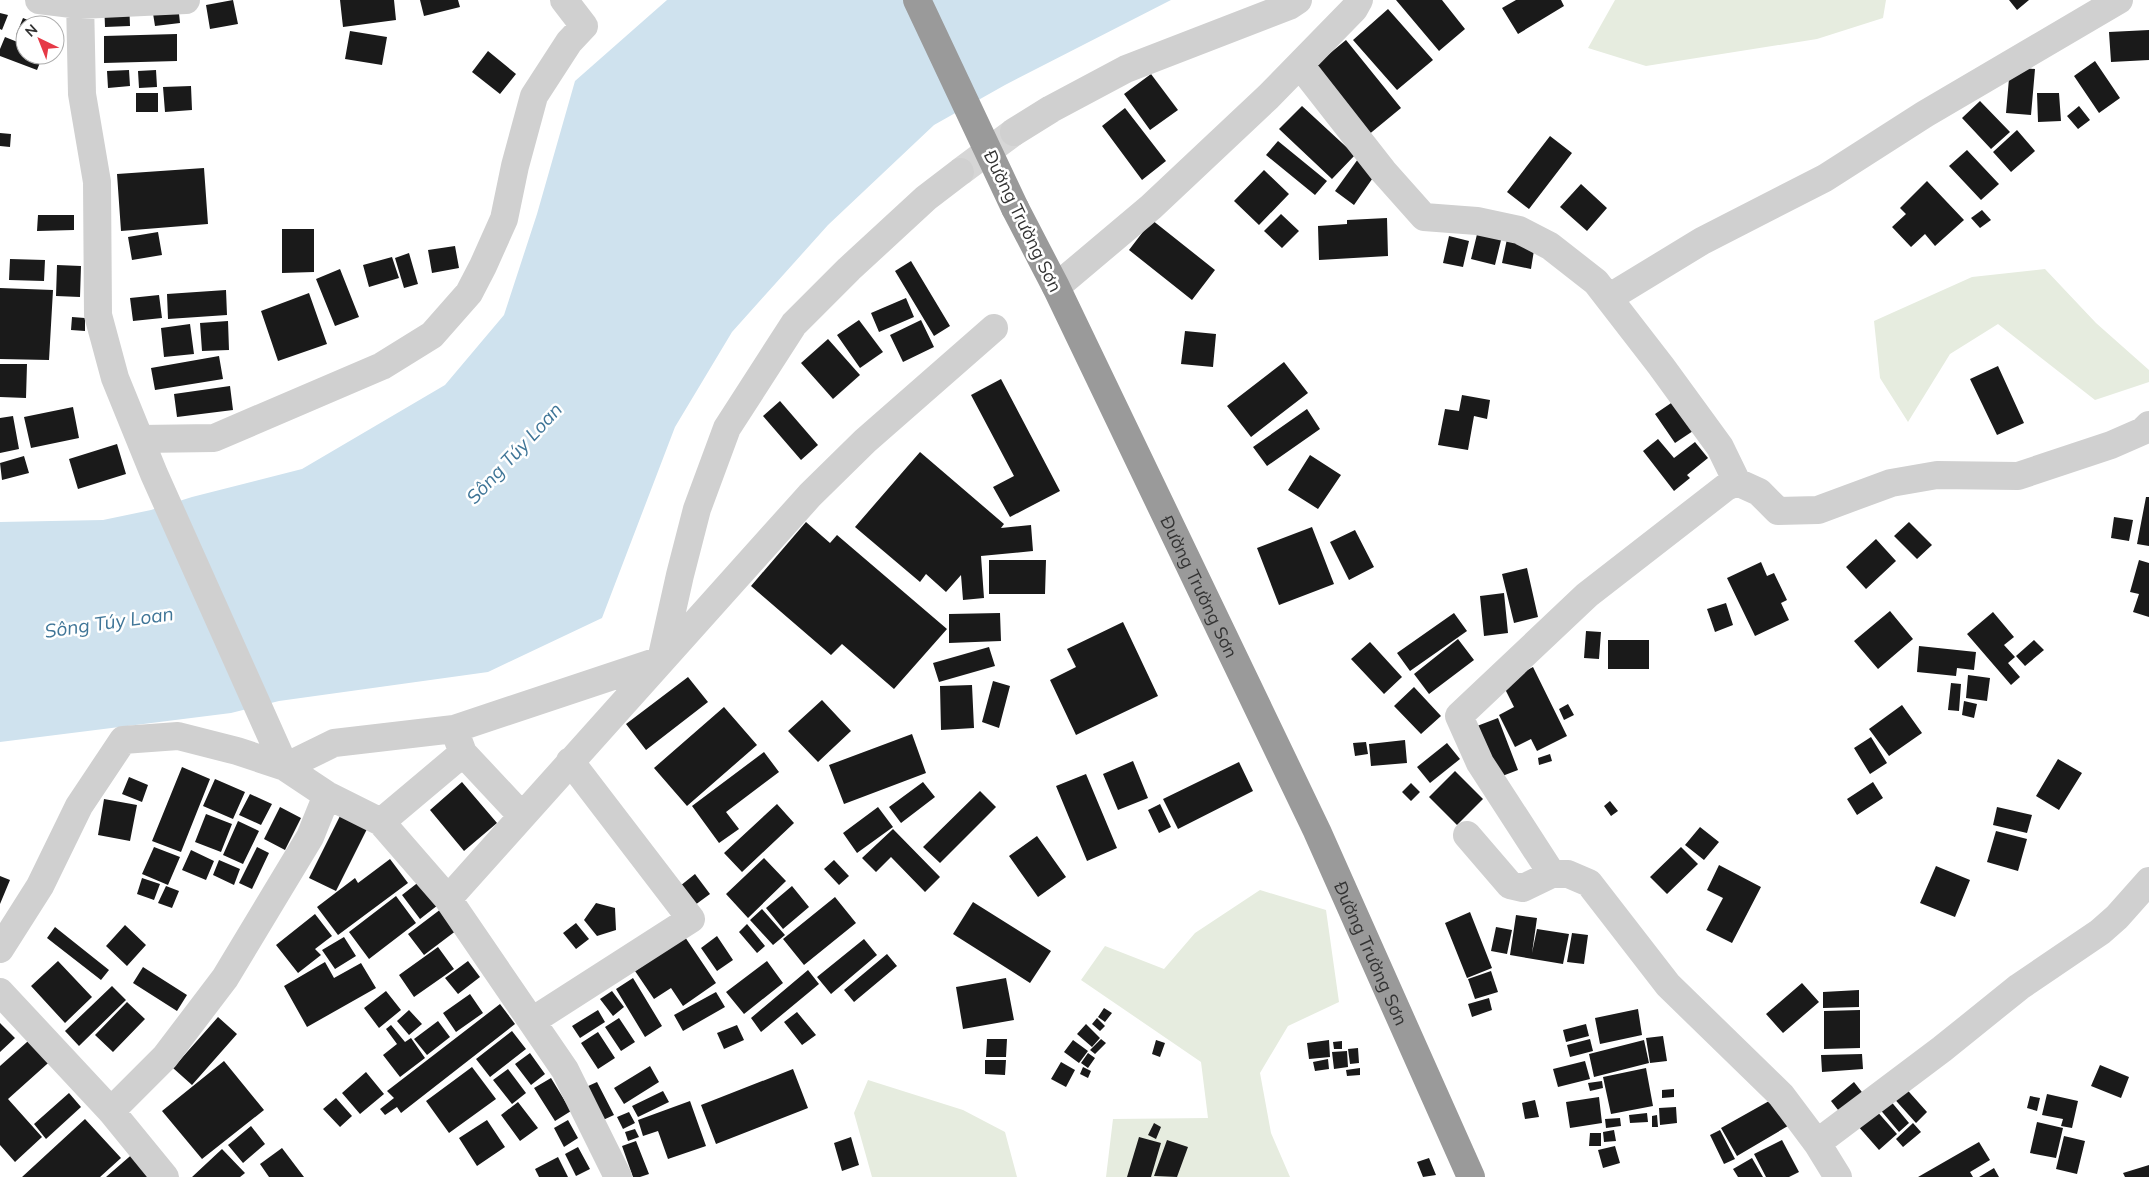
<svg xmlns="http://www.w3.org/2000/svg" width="2149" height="1177" font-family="Mulish,sans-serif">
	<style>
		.green { fill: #e6ecdf }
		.water { fill: #cfe2ee }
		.building { fill: #1a1a1a }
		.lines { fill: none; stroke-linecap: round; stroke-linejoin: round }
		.street-tunnel { stroke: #d6d6d6; stroke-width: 28; stroke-dasharray: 28 14; stroke-linecap: butt }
		.street { stroke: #d0d0d0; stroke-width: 28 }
		.highway { stroke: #9a9a9a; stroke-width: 28 }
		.highway-bridge { stroke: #9a9a9a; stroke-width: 28 }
		.labels { text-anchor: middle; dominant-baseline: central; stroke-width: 5; stroke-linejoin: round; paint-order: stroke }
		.street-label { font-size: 18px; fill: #333; stroke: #fff }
		.water-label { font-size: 19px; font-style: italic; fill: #3f7597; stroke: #fff }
	</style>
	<rect width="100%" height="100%" fill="#fff"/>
	<path class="green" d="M1615,0H1886L1883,18L1817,39L1646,66L1588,48Z
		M2045,269L2096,323L2149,370V382L2095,400L1998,324L1950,354L1908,422L1880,378L1874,321L1972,277Z
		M1260,890L1326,910L1339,1002L1288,1026L1260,1073L1271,1133L1290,1177H1106L1113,1119L1208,1118L1201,1062L1081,980L1105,946L1164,969L1195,933Z
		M868,1080L963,1110L1005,1132L1017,1177H872L854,1113Z"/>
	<path class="water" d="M667,0H1171L1005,85L934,125L828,225L732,332L675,427L602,618L488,672L279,701L231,713L0,742V522L103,520L151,510L192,497L302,469L445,385L504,315L537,214L575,81Z"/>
	<path class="building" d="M104,0H129L130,26L105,27Z
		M233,0L238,24L210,29L206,5Z
		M340,0H394L396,20L343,27Z
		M420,0H458L460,7L424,16Z
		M1396,0H1442L1465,29L1439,51Z
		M1516,0H1561L1564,6L1518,34L1502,8Z
		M2009,0H2029L2017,10Z
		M178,4L180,23L155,26L152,7Z
		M1388,9L1433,60L1397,90L1353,40Z
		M0,13L8,15L2,30L0,29Z
		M23,18L40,25H25V39L16,35Z
		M2149,30V60L2111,62L2109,32Z
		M350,31L387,37L382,65L345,59Z
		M177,34V61L104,63V36Z
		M5,37L25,45V55H43L37,70L0,56V49Z
		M1346,40L1401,108L1367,136L1312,68Z
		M488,51L516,74L500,94L472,72Z
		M2095,61L2120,98L2099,113L2074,76Z
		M2010,67L2035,69L2031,115L2006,113Z
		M129,70L130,86L108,88L107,71Z
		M156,70L157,87L139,88L138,71Z
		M1151,74L1178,110L1150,130L1124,94Z
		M191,86L192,110L165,112L163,87Z
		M136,93H158V112H136Z
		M2037,93H2059L2061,121L2038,122Z
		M1980,101L2010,132L1991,149L1962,118Z
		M1302,106L1355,155L1332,179L1279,129Z
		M2079,106L2090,120L2078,129L2067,116Z
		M1125,108L1166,161L1142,180L1102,126Z
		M2017,130L2035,151L2011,172L1993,152Z
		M0,133L11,134L10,147L0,146Z
		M1550,136L1572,153L1529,209L1507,192Z
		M1278,141L1327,181L1315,195L1266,155Z
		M1967,150L1999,184L1981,200L1949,166Z
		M1358,159L1377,172L1354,205L1335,191Z
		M204,168L208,224L121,231L117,174Z
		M1264,170L1289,194L1259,225L1234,201Z
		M1927,181L1964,220L1935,246L1925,234L1911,247L1892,227L1906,214L1900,208Z
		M1581,184L1607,208L1587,231L1560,207Z
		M1982,210L1991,220L1980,228L1971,218Z
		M1281,214L1299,231L1282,248L1264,231Z
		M38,215H74V230L37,231Z
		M1387,218L1388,256L1319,260L1318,226L1347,224V220Z
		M1152,220L1215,270L1192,300L1129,250Z
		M1479,226L1503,232L1495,265L1471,259Z
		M282,229H314V272L282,273Z
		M158,232L162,255L132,260L128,237Z
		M1449,236L1469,241L1463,267L1443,263Z
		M1507,239L1535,244L1531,269L1502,263Z
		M455,246L459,268L432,273L428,250Z
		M409,253L418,284L404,288L395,258Z
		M392,257L399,278L369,287L363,265Z
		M10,259L45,260L44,281L9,280Z
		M911,261L950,326L934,336L895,271Z
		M57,265L81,266L80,297L56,296Z
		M340,269L359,317L335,326L316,279Z
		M0,288L53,290L49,360L0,359Z
		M226,290L227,315L168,319L167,294Z
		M309,293L327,344L278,361L261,311Z
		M159,295L162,318L133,321L130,298Z
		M906,298L914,317L879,332L871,313Z
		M72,317L85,318V331L71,330Z
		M859,320L883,352L860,368L837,335Z
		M921,320L934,347L903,362L890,335Z
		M228,321L229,350L202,351L200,323Z
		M190,324L194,354L164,357L161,328Z
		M1185,331L1216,334L1213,367L1181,364Z
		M828,339L860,375L833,399L801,363Z
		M219,356L223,379L155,390L151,368Z
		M1284,362L1308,393L1251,437L1227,406Z
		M0,364H27L26,398L0,397Z
		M1998,366L2024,423L1997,435L1970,379Z
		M1001,379L1060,491L1010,517L993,487L1014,476L971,395Z
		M230,386L233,410L177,417L174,394Z
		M1462,395L1490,400L1487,419L1474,416L1468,450L1438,445L1445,409L1459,411Z
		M1680,397L1699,427L1675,443L1655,414Z
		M780,401L818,445L801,460L763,416Z
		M73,407L79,438L31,448L24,417Z
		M1307,409L1320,429L1267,466L1253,447Z
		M13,416L19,449L0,453V418Z
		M1658,439L1674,458L1695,442L1708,458L1687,475L1690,478L1674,491L1643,451Z
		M117,444L126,474L78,489L69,459Z
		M920,452L1004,524L1001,528L1031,525L1033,551L981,556L984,598L963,600L961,575L946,592L926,574L920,582L855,527Z
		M1310,455L1341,475L1318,509L1288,490Z
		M24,456L29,473L2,480L0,463Z
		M2146,497H2149V546L2137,544Z
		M2114,517L2133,520L2129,541L2111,538Z
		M806,522L830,543L837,535L947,629L894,689L842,644L831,655L751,586Z
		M1909,522L1932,545L1917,559L1894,536Z
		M1312,527L1334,584L1279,605L1257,548Z
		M1355,530L1374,567L1349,580L1330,542Z
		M1876,539L1896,561L1866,589L1846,567Z
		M989,560H1046L1045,594H989Z
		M2139,560L2149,563V617L2133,612L2139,594L2130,592Z
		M1761,562L1767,576L1774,573L1787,600L1781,603L1789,620L1755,636L1727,578Z
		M1527,568L1538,617L1514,623L1502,574Z
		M1504,593L1508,633L1484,636L1480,596Z
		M1726,603L1733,625L1715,632L1707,609Z
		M1890,611L1913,639L1878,669L1854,641Z
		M1993,612L2014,637L2004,645L2015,657L2008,663L2020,677L2011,685L1967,634Z
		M1000,613L1001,641L949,643V614Z
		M1454,613L1467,631L1410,671L1397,653Z
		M1123,622L1158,696L1076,735L1050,680L1076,667L1067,649Z
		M1586,631L1601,632L1599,659L1584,658Z
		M1458,639L1474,660L1429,694L1414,674Z
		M1608,640H1649V669H1608Z
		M2034,640L2044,650L2025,666L2016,656Z
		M1370,642L1402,677L1384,694L1351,659Z
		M1919,646L1976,652L1974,670L1957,668L1956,676L1917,672Z
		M989,647L995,666L939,682L933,663Z
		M1533,667L1567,736L1537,751L1531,739L1515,747L1499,715L1514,707L1502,683Z
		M1968,675L1990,678L1987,701L1966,698Z
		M688,677L708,702L646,750L626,724Z
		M993,681L1010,686L999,728L982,722Z
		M1951,683L1961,684L1959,711L1948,710Z
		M972,685L974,728L941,730L940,686Z
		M1414,687L1441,716L1421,734L1394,706Z
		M822,700L851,731L818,762L788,731Z
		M1964,701L1977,704L1974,718L1962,715Z
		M1568,704L1574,715L1564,720L1559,709Z
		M1902,705L1922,733L1889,756L1869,729Z
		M724,707L757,745L687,806L654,768Z
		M1498,718L1518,770L1497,778L1477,726Z
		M912,734L926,773L844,804L829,765Z
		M1871,737L1887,763L1870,774L1854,748Z
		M1405,740L1407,763L1371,766L1369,744Z
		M1366,742L1368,754L1355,756L1353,743Z
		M1447,743L1460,759L1430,783L1417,767Z
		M764,752L779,772L726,812L739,829L719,843L692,806Z
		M1550,754L1552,761L1539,765L1538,758Z
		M2058,759L2082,773L2059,810L2036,796Z
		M1133,761L1148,798L1118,810L1103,774Z
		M1239,762L1253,791L1178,829L1163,799Z
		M182,767L210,779L181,852L152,841Z
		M1455,771L1483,799L1457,825L1429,797Z
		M1086,774L1117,848L1087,861L1056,786Z
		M129,777L148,785L142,802L122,794Z
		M215,779L245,792L233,819L203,806Z
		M462,782L497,823L464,851L430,810Z
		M923,782L935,797L901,823L889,807Z
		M1873,782L1883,798L1857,815L1847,799Z
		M1411,783L1420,792L1411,801L1402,792Z
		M980,791L996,807L940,863L923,847Z
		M250,794L272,804L261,825L239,815Z
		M104,799L137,805L130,841L98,835Z
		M1610,801L1618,811L1611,816L1604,806Z
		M777,804L794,823L742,872L724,853Z
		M1160,804L1171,827L1159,833L1148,810Z
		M280,807L301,818L285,850L264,839Z
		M878,807L893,827L857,853L843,833Z
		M1997,807L2032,815L2027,833L1993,825Z
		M206,814L232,824L221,852L195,842Z
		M341,814L368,827L336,891L309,878Z
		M238,821L259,831L243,864L223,855Z
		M1700,827L1719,842L1704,860L1685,845Z
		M893,829L940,877L925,892L891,857L876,872L862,858Z
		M1996,831L2027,839L2018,871L1987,862Z
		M1037,836L1066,877L1038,897L1009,856Z
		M154,847L180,857L168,885L142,874Z
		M257,847L269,853L252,889L239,883Z
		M1681,847L1698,864L1667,894L1650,877Z
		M191,850L214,861L206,880L182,870Z
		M764,858L786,881L748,918L726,894Z
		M390,859L408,883L338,935L317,907L355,878L358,883Z
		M219,860L240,869L234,885L213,875Z
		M834,860L849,876L839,885L824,869Z
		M1719,865L1761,887L1732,943L1706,930L1723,898L1707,890Z
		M1936,866L1970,880L1955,917L1920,903Z
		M695,874L710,894L695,905L680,886Z
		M0,876L10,880L0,904Z
		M142,878L160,884L154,900L137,894Z
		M420,881L438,905L420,919L402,895Z
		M166,886L179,891L172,908L158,903Z
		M792,886L809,907L783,929L766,908Z
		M396,896L416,923L369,959L349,932Z
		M835,897L856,923L804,965L783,939Z
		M973,902L1051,951L1030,983L953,934Z
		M596,903L615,908L616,930L597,936L584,920Z
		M441,909L457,930L424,955L408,934Z
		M762,909L785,935L773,945L750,920Z
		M1470,912L1492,968L1467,978L1445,923Z
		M315,914L332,936L315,949L321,955L298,973L276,945Z
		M1516,915L1537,918L1532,953L1537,929L1569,934L1563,964L1510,955Z
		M576,923L589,939L576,949L563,933Z
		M747,924L765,946L757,953L739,932Z
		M125,925L146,945L127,966L106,946Z
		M55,927L109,970L101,980L47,938Z
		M1496,927L1512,930L1507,954L1491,951Z
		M1572,933L1588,935L1584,964L1567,962Z
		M717,936L733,960L717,971L701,948Z
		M344,937L356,956L335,969L322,950Z
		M685,937L716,983L683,1006L671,988L654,999L635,971Z
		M864,939L877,955L831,994L817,977Z
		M438,947L454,969L414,997L399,975Z
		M887,954L897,966L854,1002L844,990Z
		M58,961L92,997L65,1023L31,986Z
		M468,961L480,977L458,994L445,978Z
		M767,961L783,983L744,1014L726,992Z
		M325,962L334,978L361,963L376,988L307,1027L284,986Z
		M143,967L187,995L177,1011L133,983Z
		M808,970L819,984L761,1032L751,1018Z
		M1491,971L1498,992L1475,999L1468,979Z
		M633,978L662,1026L645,1037L616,989Z
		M1006,978L1014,1020L963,1029L956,987Z
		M1802,983L1819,1002L1783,1033L1766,1014Z
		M112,986L126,1000L79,1046L65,1031Z
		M1859,990V1007L1823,1008V992Z
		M386,991L401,1010L379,1028L364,1008Z
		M612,991L624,1007L613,1016L600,999Z
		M716,992L725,1007L683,1031L674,1015Z
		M470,994L483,1013L456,1032L443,1013Z
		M1489,998L1492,1010L1472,1017L1468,1004Z
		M127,1002L145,1019L113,1052L95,1035Z
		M500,1004L515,1024L401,1113L397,1107L385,1115L380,1109L394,1098L387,1091Z
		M1104,1008L1112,1013L1105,1022L1098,1017Z
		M1638,1009L1642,1035L1600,1044L1595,1018Z
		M409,1010L422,1024L409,1035L397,1021Z
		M598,1010L605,1022L580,1038L572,1026Z
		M1860,1010V1048L1824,1049V1011Z
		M797,1012L816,1035L802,1045L784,1022Z
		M218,1017L237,1034L192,1085L173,1068Z
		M619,1018L635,1042L621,1051L605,1027Z
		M1097,1018L1105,1026L1100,1031L1092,1024Z
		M438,1021L450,1037L427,1055L414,1039Z
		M0,1023L15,1038L0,1052Z
		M1086,1024L1100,1038L1092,1047L1077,1034Z
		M1586,1024L1589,1036L1566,1042L1563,1030Z
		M391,1025L405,1042L411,1038L425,1058L400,1077L383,1055L397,1044L386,1029Z
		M737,1025L744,1040L724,1049L717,1033Z
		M512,1031L526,1049L490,1077L476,1059Z
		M598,1032L615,1058L598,1069L581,1043Z
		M36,1034L56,1056L8,1099L42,1137L15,1162L0,1145V1066Z
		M1663,1036L1667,1061L1650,1063L1646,1038Z
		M987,1039H1007L1006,1057H986Z
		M1101,1039L1106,1043L1095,1054L1090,1050Z
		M1590,1039L1593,1051L1570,1057L1567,1045Z
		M1073,1040L1088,1051L1079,1063L1064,1052Z
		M1156,1040L1165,1043L1160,1057L1152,1054Z
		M1329,1040L1330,1057L1309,1059L1307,1043Z
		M1644,1040L1649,1063L1594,1077L1589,1054Z
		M1342,1041V1049H1334L1333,1042Z
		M1358,1048L1359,1063L1350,1064L1348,1049Z
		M1347,1051L1348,1067L1334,1069L1332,1052Z
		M530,1053L545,1074L531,1085L515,1064Z
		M1088,1053L1095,1058L1088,1068L1081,1063Z
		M1862,1054L1863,1069L1822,1072L1821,1055Z
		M1328,1059L1329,1069L1315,1071L1313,1062Z
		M985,1060H1006L1005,1075L985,1074Z
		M224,1061L264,1110L202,1159L162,1111Z
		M1585,1061L1590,1079L1558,1087L1553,1069Z
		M1061,1062L1075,1070L1066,1087L1051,1079Z
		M2100,1065L2129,1077L2121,1098L2091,1086Z
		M650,1066L659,1082L624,1104L614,1088Z
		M472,1067L496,1099L449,1133L426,1101Z
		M1083,1067L1091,1071L1088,1078L1080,1074Z
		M1360,1068V1075L1347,1076L1346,1070Z
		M1646,1068L1653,1106L1611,1114L1603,1077Z
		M508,1069L526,1093L512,1104L493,1080Z
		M793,1069L808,1108L716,1144L701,1105Z
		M366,1072L384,1094L360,1114L342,1093Z
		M551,1078L571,1111L555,1121L534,1088Z
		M1602,1081L1603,1088L1590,1091L1588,1083Z
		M597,1082L614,1115L603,1120L586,1087Z
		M1854,1082L1865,1096L1842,1115L1831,1101Z
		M1902,1084L1927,1112L1916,1123L1890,1094Z
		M1674,1089V1097L1662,1098V1090Z
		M663,1091L669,1102L638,1117L632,1106Z
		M69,1093L81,1107L46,1139L34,1124Z
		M2047,1094L2078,1101L2072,1128L2061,1126L2063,1119L2042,1115Z
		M1778,1096L1793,1123L1737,1156L1721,1128Z
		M2030,1096L2040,1098L2037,1111L2027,1108Z
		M1599,1097L1602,1123L1570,1128L1566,1102Z
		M336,1098L352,1116L340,1127L323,1109Z
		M1889,1099L1909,1123L1899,1132L1878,1107Z
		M1535,1100L1539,1117L1525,1119L1522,1103Z
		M690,1101L706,1146L668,1159L658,1131L643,1136L638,1120Z
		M518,1102L538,1128L520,1141L501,1115Z
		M1676,1107L1677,1123L1660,1125L1659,1108Z
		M1875,1109L1897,1134L1879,1150L1857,1125Z
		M629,1112L635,1123L623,1129L617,1117Z
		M1647,1113L1648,1122L1630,1123L1629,1115Z
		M1657,1115L1658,1127H1652V1116Z
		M1620,1118L1621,1126L1606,1128L1605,1119Z
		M85,1119L121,1158L100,1177H22Z
		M487,1120L505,1147L477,1166L459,1138Z
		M568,1120L578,1138L564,1147L554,1128Z
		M2037,1122L2063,1128L2056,1158L2030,1153Z
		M1154,1123L1161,1127L1156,1139L1148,1135Z
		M1913,1123L1921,1132L1903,1147L1896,1139Z
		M251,1126L265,1144L243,1163L228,1145Z
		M635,1129L639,1137L628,1141L625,1132Z
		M1614,1130L1616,1141L1604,1142L1603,1132Z
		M1720,1130L1735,1159L1724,1164L1710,1135Z
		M1590,1133H1601V1146H1589Z
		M2064,1136L2085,1141L2077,1174L2056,1169Z
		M851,1137L859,1165L842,1171L834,1143Z
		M1139,1137L1161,1143L1151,1177H1127Z
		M1167,1140L1188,1147L1177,1177L1154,1176Z
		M1782,1140L1799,1172L1789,1177H1766L1754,1154Z
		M636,1141L649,1174L640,1177H633L622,1146Z
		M1979,1142L1990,1160L1970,1172L1973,1177H1918Z
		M1615,1146L1620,1163L1603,1168L1598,1150Z
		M578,1147L590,1169L576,1176L565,1154Z
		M282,1148L304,1177H269L260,1164Z
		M222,1149L245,1173L240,1177H192Z
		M136,1151L158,1177H106Z
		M558,1157L568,1177H539L535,1169Z
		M1429,1158L1436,1175L1423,1177L1417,1162Z
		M1752,1158L1763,1177H1738L1733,1169Z
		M2149,1165V1177H2125L2123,1173Z
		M1994,1168L1999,1177H1979Z"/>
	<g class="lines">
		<path class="street-tunnel" d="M960,172L1014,132"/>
		<path class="street" d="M39,0L80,5L186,0
			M80,0L82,94L97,182L98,315L115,378L154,474L285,767L334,743L454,729L661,660L680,575L697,509L727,428L794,324L849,269L926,198L960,172
			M1300,65L1383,171L1424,217L1477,221L1519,230L1550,246L1596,282L1661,366L1720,447L1737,482
			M1014,132L1051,109L1126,69L1289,6L1298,0
			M1056,287L1151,207L1268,97L1354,9L1359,0
			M1610,297L1702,241L1825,178L1925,114L2119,0
			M140,439L214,438L382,366L432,335L469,293L483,266L504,219L515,166L534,96L569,42L584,26L564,0
			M454,729L463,753L522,816
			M381,822L463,753
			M1467,835L1510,885L1523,888L1552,874H1568L1589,883L1668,985L1781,1095L1817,1143L1838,1177
			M1552,874L1480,763L1459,716L1587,595L1726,487L1737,482L1759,492L1778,511L1818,510L1891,483L1937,475L2018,476L2111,445L2143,431L2149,425
			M448,899L810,495L865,441L994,328
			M0,949L40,886L79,806L123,740L178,736L237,751L285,767L327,795L381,822L448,899L565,1070L618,1177
			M0,992L111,1111L165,1177
			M532,1021L691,919L570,761
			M111,1111L165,1057L225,978L310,837L327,795
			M1817,1143L1942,1049L2019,987L2100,932L2117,917L2149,881"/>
		<path class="highway" id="s1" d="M1015,208L1056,287L1317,831L1471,1177"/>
		<path class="highway-bridge" d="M917,0L1015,208"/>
	</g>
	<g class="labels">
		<g class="street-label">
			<text transform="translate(1023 221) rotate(64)">Đường Trường Sơn</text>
			<text stroke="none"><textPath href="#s1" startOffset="421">Đường Trường Sơn</textPath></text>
			<text stroke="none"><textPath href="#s1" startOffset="826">Đường Trường Sơn</textPath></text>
		</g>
		<g class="water-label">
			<text transform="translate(514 453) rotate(-47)">Sông Túy Loan</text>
			<text transform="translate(109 622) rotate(-8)">Sông Túy Loan</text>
		</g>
	</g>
	<g transform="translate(40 40) rotate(317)"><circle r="24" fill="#ffffff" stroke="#adadad"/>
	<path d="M0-4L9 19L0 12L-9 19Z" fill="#e63946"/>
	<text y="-8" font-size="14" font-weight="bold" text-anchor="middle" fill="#333333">N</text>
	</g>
</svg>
